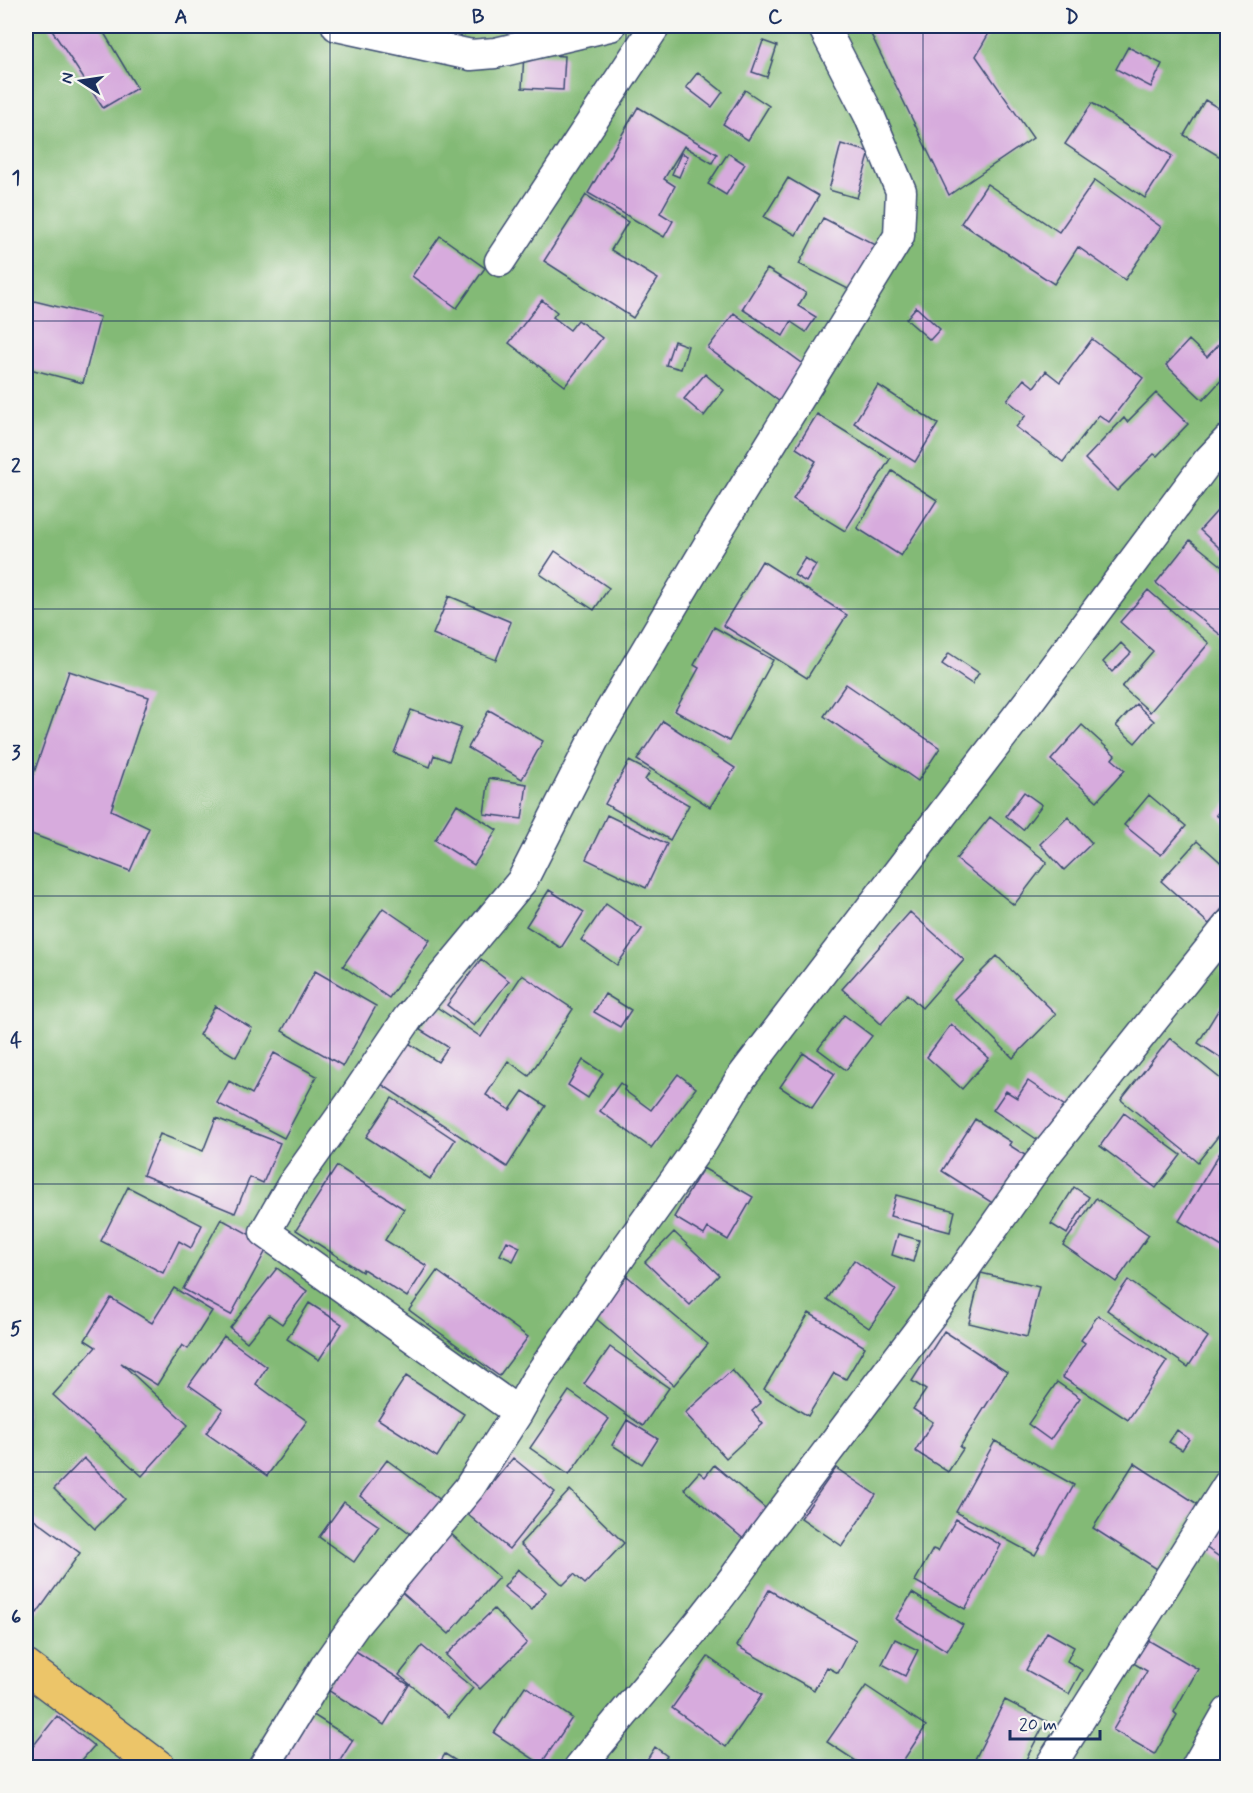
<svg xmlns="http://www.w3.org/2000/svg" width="1253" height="1793" font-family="Mynerve,sans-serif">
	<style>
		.forest { fill: #83ba76; stroke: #4f746a; stroke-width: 1.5 }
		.building { fill: #d7abdd }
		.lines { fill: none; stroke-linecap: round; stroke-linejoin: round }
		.minor-casing { stroke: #3b4b71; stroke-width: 33 }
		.major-casing { stroke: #3b4b71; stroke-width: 36 }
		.minor { stroke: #fff; stroke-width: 30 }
		.major { stroke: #ecc569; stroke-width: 33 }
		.grid { fill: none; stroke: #1b2f5e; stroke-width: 1.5; stroke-opacity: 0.55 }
		.neatline { fill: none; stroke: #1b2f5e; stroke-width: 2 }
		.grid-label { font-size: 20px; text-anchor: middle; font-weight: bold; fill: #1b2f5e }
	</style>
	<rect width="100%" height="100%" fill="#f6f6f2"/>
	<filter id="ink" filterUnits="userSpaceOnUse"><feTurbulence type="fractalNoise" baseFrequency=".0167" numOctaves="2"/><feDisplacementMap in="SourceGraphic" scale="12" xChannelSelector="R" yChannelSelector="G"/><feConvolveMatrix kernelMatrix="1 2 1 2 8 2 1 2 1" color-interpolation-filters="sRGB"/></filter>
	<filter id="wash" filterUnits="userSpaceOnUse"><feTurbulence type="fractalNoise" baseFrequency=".008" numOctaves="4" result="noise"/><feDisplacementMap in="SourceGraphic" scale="24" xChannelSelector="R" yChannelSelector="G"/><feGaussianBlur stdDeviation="1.35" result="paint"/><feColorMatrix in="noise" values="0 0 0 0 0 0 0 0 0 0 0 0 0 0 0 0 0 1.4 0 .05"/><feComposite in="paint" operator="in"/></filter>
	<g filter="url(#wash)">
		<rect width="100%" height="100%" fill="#f3ebda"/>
		<path class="forest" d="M26,26H1227V1767H26Z"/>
		<g id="blocks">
			<path class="building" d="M49,26H100L137,88L103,108Z
				M867,26H993L976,56L1033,138L949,195Z
				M763,41L777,46L767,77L752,72Z
				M1128,47L1162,64L1151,87L1116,69Z
				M524,54L565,56L563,90L522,88Z
				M698,72L723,92L712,107L686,87Z
				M745,90L769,106L748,140L723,124Z
				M1205,100L1227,113V161L1184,135Z
				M1092,103L1172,156L1145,198L1065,144Z
				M638,107L717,154L712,163L684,146L664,179L675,186L660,213L673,221L664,237L588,193Z
				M841,144L870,152L857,198L829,190Z
				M681,153L688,156L679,177L672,174Z
				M728,153L745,164L726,195L708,184Z
				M788,178L819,196L796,235L764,217Z
				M1095,180L1161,227L1125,280L1078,247L1054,284L961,223L987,184L1059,232Z
				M586,195L628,222L611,250L658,279L633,318L544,261Z
				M823,218L876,245L852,291L799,264Z
				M440,236L485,268L457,308L412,276Z
				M767,269L806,293L798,306L816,317L806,332L791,322L783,336L742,309Z
				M26,299L100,317L83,383L26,368Z
				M542,300L557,312L553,317L570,330L578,320L602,338L565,386L509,343Z
				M916,307L940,329L930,340L906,319Z
				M734,313L806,366L780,402L708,348Z
				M1227,335V374L1203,400L1166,365L1189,340L1207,357Z
				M1092,339L1143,378L1109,422L1099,415L1063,462L1016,427L1026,415L1007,400L1024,379L1034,387L1046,371L1060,382Z
				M674,341L688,346L681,369L666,365Z
				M705,374L724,390L704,416L684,399Z
				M878,385L938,424L915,462L854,423Z
				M1156,393L1188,424L1157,456L1154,454L1117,491L1085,459L1124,418L1127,422Z
				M817,414L890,459L845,531L793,499L816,461L796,448Z
				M892,471L937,500L901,556L857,528Z
				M1227,500V555L1200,530Z
				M1190,540L1227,570V629L1222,636L1156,583Z
				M555,551L609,588L594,610L540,574Z
				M805,558L816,565L806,582L794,575Z
				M762,561L847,615L807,678L723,625Z
				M1148,590L1209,643L1150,712L1122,687L1153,651L1120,622Z
				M449,596L511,622L496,660L433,634Z
				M714,627L773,660L729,741L675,711L699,668L694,665Z
				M1121,643L1131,653L1112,672L1103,662Z
				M949,653L979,673L972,684L942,664Z
				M69,671L149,697L111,810L149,828L130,871L26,832V796Z
				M846,684L940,748L918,781L824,716Z
				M1136,704L1154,721L1135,743L1116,726Z
				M411,710L461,728L449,761L434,755L430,767L394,753Z
				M489,710L543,741L522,779L468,748Z
				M663,721L735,768L710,807L637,760Z
				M1082,725L1115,755L1112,759L1125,770L1097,801L1051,760Z
				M629,761L650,772L645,780L689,805L670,840L605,804Z
				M489,778L527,784L522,819L484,814Z
				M1024,792L1042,805L1023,830L1006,816Z
				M1149,795L1186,826L1161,855L1124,825Z
				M1227,802V824L1216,815Z
				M457,804L497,830L474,865L435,840Z
				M607,815L667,844L646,888L586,859Z
				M990,817L1047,862L1014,905L956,859Z
				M1068,817L1092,843L1064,870L1040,844Z
				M1197,841L1227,868V903L1209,924L1161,881Z
				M549,890L584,912L561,948L526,926Z
				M606,904L642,929L617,965L581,940Z
				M383,908L430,940L389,998L343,966Z
				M910,912L964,960L922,1008L907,994L881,1024L842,989Z
				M997,956L1056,1014L1013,1058L954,999Z
				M481,959L509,981L474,1026L447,1005Z
				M315,971L376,1006L343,1066L282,1031Z
				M522,975L573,1009L529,1076L508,1061L486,1095L510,1110L523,1091L546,1106L507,1167L381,1084L409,1043L438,1062L448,1047L420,1030L435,1006L481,1037Z
				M605,994L631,1010L620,1027L594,1012Z
				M1227,996V1062L1198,1043Z
				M215,1006L252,1028L236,1057L199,1035Z
				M844,1015L872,1036L846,1070L818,1049Z
				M951,1024L989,1058L962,1089L927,1057Z
				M1170,1038L1227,1084V1125L1198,1162L1121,1100Z
				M274,1053L317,1076L284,1138L217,1103L229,1081L252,1094Z
				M803,1053L835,1074L812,1108L780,1087Z
				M583,1060L603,1073L588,1098L568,1085Z
				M678,1074L696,1088L651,1148L600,1111L620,1083L625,1087L624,1090L651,1110Z
				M1028,1081L1065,1106L1041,1142L993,1110L1006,1091L1017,1098Z
				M392,1098L455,1140L430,1179L366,1137Z
				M1124,1113L1181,1155L1156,1188L1100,1146Z
				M216,1118L280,1143L263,1183L250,1177L235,1213L143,1175L160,1134L203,1151Z
				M975,1119L1011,1142L1009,1145L1025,1155L994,1204L942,1171Z
				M1227,1141V1250L1179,1221Z
				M337,1166L404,1209L385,1240L427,1266L407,1297L363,1269L362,1272L296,1230Z
				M703,1168L753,1197L728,1240L708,1228L704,1235L674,1217Z
				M128,1187L202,1225L191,1248L179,1241L163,1273L101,1241Z
				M1074,1187L1089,1197L1067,1234L1051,1224Z
				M896,1195L955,1211L950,1232L890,1216Z
				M1096,1198L1149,1235L1116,1282L1063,1245Z
				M221,1219L269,1245L231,1315L183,1289Z
				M674,1232L719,1275L690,1305L645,1262Z
				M898,1234L919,1240L913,1262L892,1255Z
				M507,1241L520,1247L513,1261L500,1255Z
				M854,1260L896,1290L869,1328L827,1299Z
				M277,1268L307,1291L282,1324L269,1315L247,1342L230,1328Z
				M437,1271L528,1337L499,1376L409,1310Z
				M981,1273L1039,1287L1027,1337L969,1323Z
				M627,1276L708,1344L674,1385L593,1316Z
				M1128,1280L1208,1337L1188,1367L1107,1310Z
				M174,1288L212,1311L188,1349L182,1345L157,1385L121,1363L188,1425L142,1476L53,1395L96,1347L85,1340L111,1298L152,1323Z
				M309,1303L342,1324L319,1360L287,1339Z
				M809,1313L865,1347L846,1379L834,1373L808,1416L764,1389Z
				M1098,1315L1167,1361L1128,1420L1062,1377L1085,1343L1081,1340Z
				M944,1331L1007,1372L960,1447L963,1449L948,1472L915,1451L933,1422L913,1409L926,1390L912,1381Z
				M224,1336L267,1367L256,1384L307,1421L267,1476L206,1433L223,1409L189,1385Z
				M610,1347L669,1388L643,1426L584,1384Z
				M732,1370L761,1403L752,1411L763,1424L726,1458L685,1413Z
				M406,1376L464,1414L437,1457L378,1419Z
				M1057,1382L1080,1398L1050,1440L1028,1424Z
				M569,1391L609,1419L569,1475L530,1448Z
				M627,1420L658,1439L642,1464L612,1445Z
				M1177,1430L1189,1439L1182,1450L1169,1442Z
				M995,1441L1074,1485L1035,1555L956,1512Z
				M84,1458L125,1499L95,1529L54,1489Z
				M513,1458L555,1492L509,1549L467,1514Z
				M387,1460L442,1501L415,1537L360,1496Z
				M1134,1463L1199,1505L1157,1569L1093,1528Z
				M714,1465L770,1512L746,1541L684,1489L699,1472L705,1477Z
				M836,1468L876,1495L842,1546L801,1518Z
				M1227,1489V1562L1195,1540Z
				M570,1490L624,1543L585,1584L574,1574L563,1585L520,1544Z
				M344,1502L379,1526L354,1562L319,1537Z
				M26,1513L80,1553L37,1613L26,1605Z
				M956,1519L1001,1545L965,1609L915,1581L933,1549L938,1551Z
				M449,1532L499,1577L449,1634L398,1589Z
				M518,1569L546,1592L532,1610L504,1587Z
				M769,1590L856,1640L838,1673L827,1667L814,1690L737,1646Z
				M912,1593L963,1625L947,1651L896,1619Z
				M494,1609L527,1643L480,1689L446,1655Z
				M1047,1632L1074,1647L1067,1661L1082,1670L1069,1694L1026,1670Z
				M1141,1636L1198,1669L1174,1712L1177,1715L1155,1754L1113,1730L1147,1671L1128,1660Z
				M895,1639L918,1650L905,1676L882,1664Z
				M422,1646L473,1688L449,1717L399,1675Z
				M351,1648L409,1685L384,1725L326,1689Z
				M708,1657L762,1695L726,1747L672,1708Z
				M525,1686L572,1718L541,1764L494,1733Z
				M866,1686L926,1726L899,1767H865L827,1742Z
				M1005,1700L1046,1721L1022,1767H971Z
				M304,1709L353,1740L336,1767H283L271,1760Z
				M57,1716L94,1746L76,1767H27L26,1766V1755Z
				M655,1747L667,1756L659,1767H630L635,1760L643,1766Z
				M445,1754L466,1767H437Z"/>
		</g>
	</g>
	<g filter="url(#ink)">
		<use href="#blocks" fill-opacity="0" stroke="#3b4b71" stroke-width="1.5"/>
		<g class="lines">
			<defs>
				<path id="minor" d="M337,26L471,55L495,53L610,26
					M500,261L655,26
					M518,1412L265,1232L292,1185L350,1104L408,1018L522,881L596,735L708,546L899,236L901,191L869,115L823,26
					M263,1768L325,1667L354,1626L469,1488L518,1412L536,1380L625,1250L703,1141L741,1078L1032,697L1208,461L1228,440
					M579,1768C641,1691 708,1619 763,1537L951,1288L1039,1163L1228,926
					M1049,1768L1228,1485
					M1196,1768L1228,1712"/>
				<path id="major" d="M26,1667L160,1768"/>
			</defs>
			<use href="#minor" class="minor-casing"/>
			<use href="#major" class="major-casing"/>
			<use href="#minor" class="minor"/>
			<use href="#major" class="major"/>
		</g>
	</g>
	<path class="grid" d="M330,26V1768M626,26V1768M923,26V1768M26,321H1228M26,609H1228M26,896H1228M26,1184H1228M26,1472H1228"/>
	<rect width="1253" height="1793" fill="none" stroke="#f6f6f2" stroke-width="66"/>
	<g transform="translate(81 81) rotate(282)" stroke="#f6f6f2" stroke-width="4.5" paint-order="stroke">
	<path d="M0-4.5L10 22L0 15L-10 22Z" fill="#1b2f5e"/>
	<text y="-9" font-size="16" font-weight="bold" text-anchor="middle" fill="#1b2f5e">N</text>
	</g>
	<path d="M1010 1730v9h90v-9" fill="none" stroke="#1b2f5e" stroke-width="3"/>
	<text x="1019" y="1730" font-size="18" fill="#1b2f5e" stroke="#f6f6f2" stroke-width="4.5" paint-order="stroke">20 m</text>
	<rect x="33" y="33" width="1187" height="1727" class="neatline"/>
	<g class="grid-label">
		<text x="181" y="23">A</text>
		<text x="478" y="23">B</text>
		<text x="775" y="23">C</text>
		<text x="1072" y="23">D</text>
		<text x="16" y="184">1</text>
		<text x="16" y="472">2</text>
		<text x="16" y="759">3</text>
		<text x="16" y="1047">4</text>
		<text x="16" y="1335">5</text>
		<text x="16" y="1623">6</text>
	</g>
</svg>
